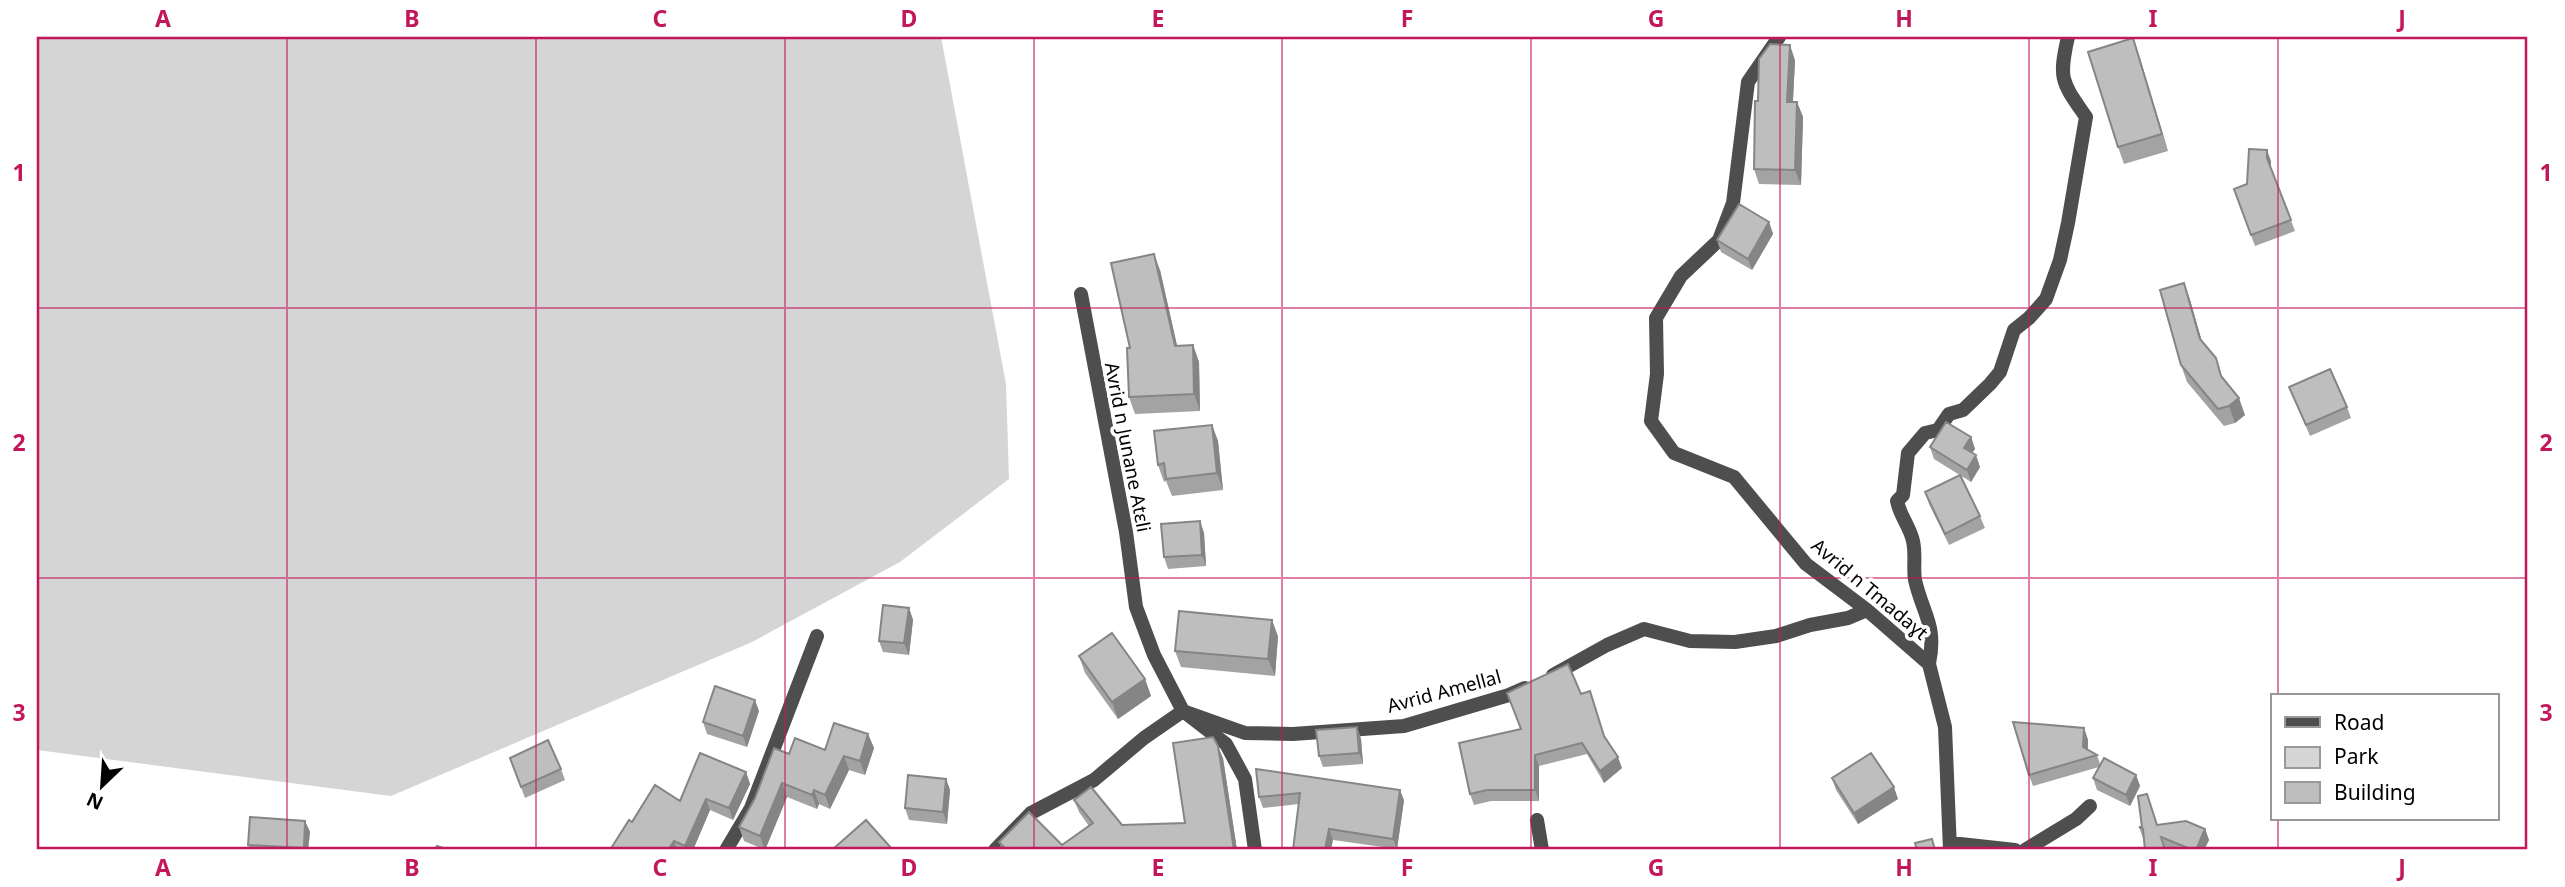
<svg xmlns="http://www.w3.org/2000/svg" width="2565" height="887" font-family="'Noto Sans',sans-serif">
	<style>
		.green { fill: #d5d5d5 }
		.lines { fill: none; stroke-linecap: round; stroke-linejoin: round }
		.minor { stroke: #4e4e4e; stroke-width: 14 }
		.wall { fill: #a3a3a3 }
		.shaded-wall { fill: #858585 }
		.building { fill: #bebebe; stroke: #858585; stroke-width: 2 }
		.grid { fill: none; stroke: #c2185b; stroke-width: 2; stroke-opacity: 0.55 }
		.labels { text-anchor: middle; dominant-baseline: central; stroke-width: 7; stroke-linejoin: round; paint-order: stroke }
		.street-label { font-size: 19px; fill: #000; stroke: #fff }
		.neatline { fill: none; stroke: #c2185b; stroke-width: 2.5 }
		.grid-label { font-size: 23px; text-anchor: middle; font-weight: bold; fill: #c2185b }
	</style>
	<rect width="100%" height="100%" fill="#fff"/>
	<path class="green" d="M37,37H941L1006,384L1009,479L900,562L752,642L391,796L37,750Z"/>
	<g class="lines">
		<path class="minor" d="M1779,37L1748,82L1733,203L1719,240L1681,276L1656,318L1657,374L1651,421L1674,453L1734,477L1806,564L1867,610L1929,664L1945,727L1950,850
			M1081,294L1126,532L1136,607L1154,655L1183,711L1226,744L1245,779L1255,850
			M1929,664C1937,624 1923,615 1915,580C1913,567 1916,554 1913,541C1910,527 1900,516 1897,501L1903,495L1908,453L1925,433L1938,430L1949,414L1963,410L1990,384L2000,372L2014,330L2029,318L2046,299L2060,260L2068,223L2086,117C2062,82 2058,80 2068,37
			M1553,675L1607,645L1644,629L1690,641L1735,642L1776,636L1810,625L1848,618L1867,610
			M1537,820L1542,850
			M1951,843L2015,850
			M726,850L751,808L817,636
			M995,850L1031,813L1094,780L1144,738L1183,711L1245,733L1293,734L1404,726L1509,695L1525,688
			M2025,850L2076,819L2090,806"/>
	</g>
	<path class="wall" d="M2133,38L2168,151L2124,164L2118,147Z
		M1795,60L1793,102H1797L1803,117L1801,185L1759,184L1754,169Z
		M2271,161V168L2295,231L2255,246L2234,189L2247,184Z
		M1769,222L1773,234L1752,270L1721,252L1717,240Z
		M1160,270L1177,346L1193,345L1199,362L1200,411L1135,414L1129,397L1130,348Z
		M2184,283L2190,300L2202,342L2223,379L2245,415L2235,423L2224,426L2187,382L2181,365Z
		M2289,387L2347,407L2351,418L2310,436Z
		M1212,425L1218,441L1223,490L1172,496L1166,481L1164,482L1158,465Z
		M1971,437L1975,449L1972,453L1980,467L1971,482L1934,459L1930,447Z
		M1925,492L1980,516L1985,528L1949,545L1929,504Z
		M1200,521L1204,533L1206,566L1168,569L1164,557Z
		M909,608L913,620L909,655L883,652L879,641Z
		M1278,636L1275,676L1181,667L1175,651Z
		M1079,656L1145,679L1151,696L1118,719L1085,673Z
		M1581,694L1622,768L1604,783L1587,754L1539,766V801H1491L1474,805L1470,794L1521,729Z
		M759,711L747,747L707,734L703,722Z
		M1357,727L1361,739L1363,764L1323,767L1319,756Z
		M2084,728L2088,740V750L2097,755L2100,764L2136,775L2140,786L2130,806L2097,790L2093,778L2099,767L2033,786L2029,775Z
		M868,734L874,748L865,775L849,770L830,809L819,804L817,809L787,797L765,850L744,841L739,827L789,754L825,750Z
		M510,758L561,769L565,780L525,798Z
		M1223,758L1237,850H1002L999,842L1062,845L1089,826L1079,812L1074,800L1122,825L1185,823Z
		M1256,769L1404,800L1397,849L1333,840L1299,804L1263,808L1259,797Z
		M746,772L750,784L733,820L710,810L693,850H610L632,822Z
		M1832,778L1898,799L1858,824L1836,790Z
		M946,779L950,790L947,824L909,820L905,808Z
		M305,821L310,832L308,850H250L248,845Z
		M2157,825L2205,829L2209,840L2204,850H2172L2143,838L2139,827Z"/>
	<path class="shaded-wall" d="M2133,38L2139,55L2168,151L2162,134Z
		M1790,45L1795,60L1792,117L1787,102Z
		M1797,102L1803,117L1801,185L1795,170Z
		M2267,150L2271,161V169L2267,158Z
		M1769,222L1773,234L1752,270L1748,259Z
		M1154,254L1160,270L1181,363L1175,346Z
		M2184,283L2190,300L2206,356L2200,339Z
		M1193,345L1199,362L1200,411L1194,394Z
		M2239,398L2245,415L2235,423L2229,406Z
		M1212,425L1218,441L1223,490L1217,473Z
		M1971,437L1975,449L1968,459L1964,448Z
		M1976,455L1980,467L1971,482L1967,470Z
		M1200,521L1204,533L1206,566L1202,555Z
		M909,608L913,620L909,655L904,643Z
		M1272,620L1278,636L1275,676L1268,659Z
		M1145,679L1151,696L1118,719L1112,702Z
		M755,700L759,711L747,747L743,736Z
		M1357,727L1361,739L1363,764L1359,753Z
		M2084,728L2088,740L2087,759L2083,747Z
		M868,734L874,748L865,775L860,761Z
		M1218,746L1223,758L1237,850H1234Z
		M1535,755L1539,766V801L1535,790Z
		M844,756L849,770L830,809L825,795Z
		M1618,757L1622,768L1604,783L1600,771Z
		M746,772L750,784L733,820L729,808Z
		M2136,775L2140,786L2130,806L2126,795Z
		M946,779L950,790L947,824L943,812Z
		M782,783L787,797L765,850L760,836Z
		M1894,787L1898,799L1858,824L1854,813Z
		M814,790L819,804L817,809L812,795Z
		M1400,790L1404,800L1397,849L1393,839Z
		M706,799L710,810L693,850H687L685,846Z
		M305,821L310,832L308,850H304V848Z
		M1329,829L1333,840L1331,850H1325Z
		M2205,829L2209,840L2204,850H2196Z
		M674,841L677,850H668Z"/>
	<path class="building" d="M2133,38L2162,134L2118,147L2088,52Z
		M1770,44L1790,45L1787,102H1797L1795,170L1754,169L1755,101H1758L1759,59Z
		M2249,149L2267,150V158L2291,220L2251,235L2234,189L2247,184Z
		M1739,204L1769,222L1748,259L1717,240Z
		M1154,254L1175,346L1193,345L1194,394L1129,397L1127,348H1130L1111,263Z
		M2184,283L2200,339L2216,358L2221,376L2239,398L2229,406L2218,409L2181,365L2160,290Z
		M2330,369L2347,407L2306,425L2289,387Z
		M1946,422L1971,437L1964,448L1976,455L1967,470L1930,447Z
		M1212,425L1217,473L1166,479L1164,463L1158,465L1154,431Z
		M1960,475L1980,516L1945,534L1925,492Z
		M1200,521L1202,555L1164,557L1161,524Z
		M883,605L909,608L904,643L879,641Z
		M1179,611L1272,620L1268,659L1175,651Z
		M1112,633L1145,679L1112,702L1079,656Z
		M1568,664L1581,694L1590,691L1604,736L1618,757L1600,771L1582,743L1535,755V790H1487L1470,794L1459,743L1521,729L1507,693Z
		M715,686L755,700L743,736L703,722Z
		M2013,722L2084,728L2083,747L2097,755L2029,775Z
		M834,723L868,734L860,761L844,756L825,795L814,790L812,795L782,783L760,836L739,827L755,798L774,748L789,754L795,738L825,750Z
		M1357,727L1359,753L1319,756L1316,730Z
		M1213,737L1218,746L1234,850H1007L999,842L1029,812L1062,845L1093,823L1074,800L1091,787L1122,825L1185,823L1173,743Z
		M548,740L561,769L521,787L510,758Z
		M700,753L746,772L729,808L706,799L685,846L674,841L668,850H610L629,820L632,822L655,785L680,801Z
		M1871,753L1894,787L1854,813L1832,778Z
		M2104,758L2136,775L2126,795L2093,778Z
		M1256,769L1400,790L1393,839L1329,829L1325,850H1293L1300,793L1259,797Z
		M908,775L946,779L943,812L905,808Z
		M2147,794L2157,825L2186,821L2205,829L2196,850H2193L2161,837L2165,850H2145L2143,829L2139,827H2142L2138,796Z
		M250,817L305,821L304,848L248,845Z
		M866,820L893,850H834L833,849Z
		M1932,839L1935,850H1917L1915,843Z
		M437,846L449,850H435Z"/>
	<path class="grid" d="M287,37V850M536,37V850M785,37V850M1034,37V850M1282,37V850M1531,37V850M1780,37V850M2029,37V850M2278,37V696M37,308H2528M37,578H2528M2278,819V850"/>
	<g class="labels">
		<g class="street-label">
			<text transform="translate(1128 447) rotate(79)">Avrid n Junane Atɛli</text>
			<text transform="translate(1870 589) rotate(40)">Avrid n Tmadaɣt</text>
			<text transform="translate(1444 691) rotate(-15)">Avrid Amellal</text>
		</g>
	</g>
	<rect width="2565" height="887" fill="none" stroke="#ffffff" stroke-width="77"/>
	<rect x="2271" y="694" width="228" height="126" fill="#ffffff" stroke="#999999" stroke-width="2"/>
	<rect x="2285" y="717" width="35" height="10" fill="#4e4e4e" stroke="#999999" stroke-width="2"/>
	<text x="2334" y="730" font-size="21" fill="#000000">Road</text>
	<rect x="2285" y="747" width="35" height="21" fill="#d5d5d5" stroke="#999999" stroke-width="2"/>
	<text x="2334" y="764" font-size="21" fill="#000000">Park</text>
	<rect x="2285" y="782" width="35" height="21" fill="#bebebe" stroke="#999999" stroke-width="2"/>
	<text x="2334" y="800" font-size="21" fill="#000000">Building</text>
	<g transform="translate(102 786) rotate(205)" stroke="#ffffff" stroke-width="5" paint-order="stroke">
	<path d="M0-5L12 26L0 18L-12 26Z" fill="#000000"/>
	<text y="-10" font-size="19" font-weight="bold" text-anchor="middle" fill="#000000">N</text>
	</g>
	<rect x="38" y="38" width="2488" height="810" class="neatline"/>
	<g class="grid-label">
		<text x="163" y="27">A</text>
		<text x="412" y="27">B</text>
		<text x="660" y="27">C</text>
		<text x="909" y="27">D</text>
		<text x="1158" y="27">E</text>
		<text x="1407" y="27">F</text>
		<text x="1656" y="27">G</text>
		<text x="1904" y="27">H</text>
		<text x="2153" y="27">I</text>
		<text x="2402" y="27">J</text>
		<text x="19" y="181">1</text>
		<text x="2546" y="181">1</text>
		<text x="19" y="451">2</text>
		<text x="2546" y="451">2</text>
		<text x="19" y="721">3</text>
		<text x="2546" y="721">3</text>
		<text x="163" y="876">A</text>
		<text x="412" y="876">B</text>
		<text x="660" y="876">C</text>
		<text x="909" y="876">D</text>
		<text x="1158" y="876">E</text>
		<text x="1407" y="876">F</text>
		<text x="1656" y="876">G</text>
		<text x="1904" y="876">H</text>
		<text x="2153" y="876">I</text>
		<text x="2402" y="876">J</text>
	</g>
</svg>
